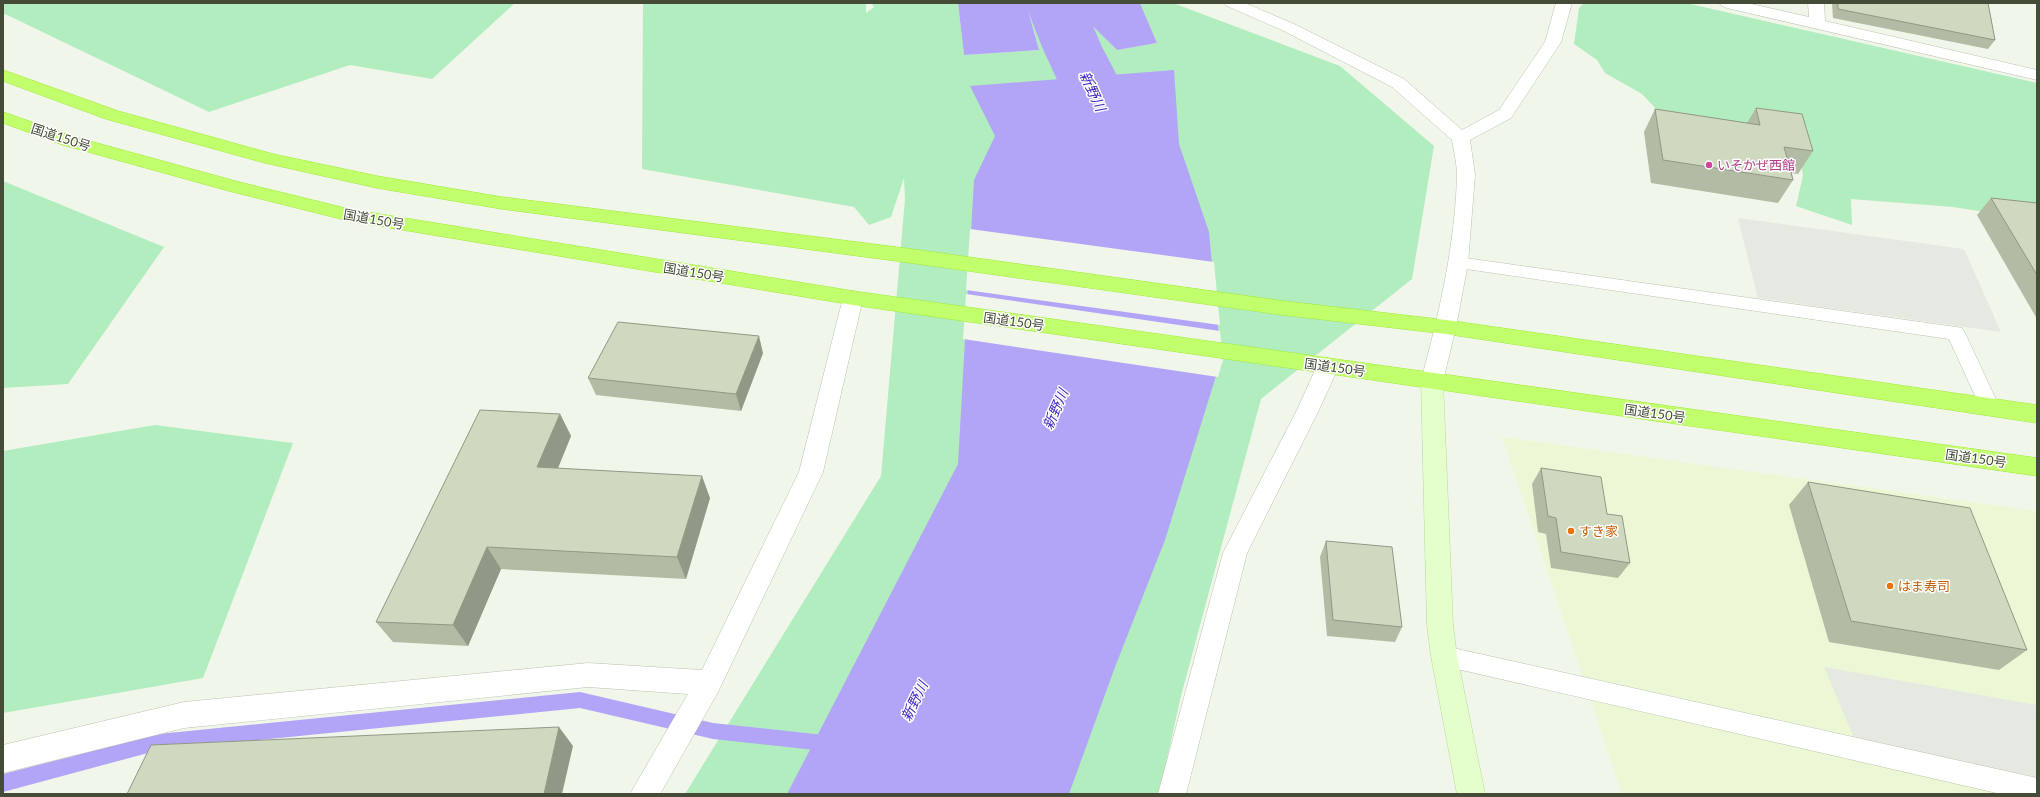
<svg xmlns="http://www.w3.org/2000/svg" width="2040" height="797" font-family="Lato,'Noto Sans JP',sans-serif">
	<style>
		.commercial { fill: #ecf8d5 }
		.green { fill: #b1edbe }
		.parking { fill: #e6e8e2 }
		.water { fill: #b2a4f6 }
		.pier { fill: #f1f6ea }
		.lines { fill: none; stroke-linecap: round; stroke-linejoin: round }
		.stream { fill: #b2a4f6; fill-rule: evenodd }
		.river { fill: #b2a4f6; fill-rule: evenodd }
		.lane-casing { stroke: #bac3ac; stroke-width: 1 }
		.street-casing { stroke: #bac3ac; stroke-width: 1 }
		.secondary-casing { stroke: #b8d998; stroke-width: 1 }
		.highway-casing { stroke: #a1e932; stroke-width: 1 }
		.lane { fill: #fff; fill-rule: evenodd }
		.street { fill: #fff; fill-rule: evenodd }
		.secondary { fill: #e4ffcc; fill-rule: evenodd }
		.highway { fill: #c1ff6d; fill-rule: evenodd }
		.wall { fill: #b2bba4 }
		.shaded-wall { fill: #919886 }
		.building { fill: #cfd9bf; stroke: #919886 }
		.hotel-dot { fill: #d1479c; stroke: #fff; stroke-width: 1.5 }
		.food-dot { fill: #e8710a; stroke: #fff; stroke-width: 1.5 }
		.labels { text-anchor: middle; dominant-baseline: central; stroke-width: 3; stroke-linejoin: round; paint-order: stroke }
		.street-label { font-size: 13px; fill: #444b37; stroke: #fff }
		.hotel-label { font-size: 13px; fill: #b23c85; stroke: #fff; text-anchor: start }
		.food-label { font-size: 13px; fill: #c56008; stroke: #fff; text-anchor: start }
		.water-label { font-size: 14px; font-style: italic; fill: #4327c0; stroke: #fff }
	</style>
	<rect width="100%" height="100%" fill="#f1f6ea"/>
	<path class="commercial" d="M1502,437L2037,511V794H1622Z"/>
	<path class="green" d="M3,3H515L432,79L350,65L209,112L3,13Z
		M643,3H866V13L874,7L871,3H958L964,55L1039,50L1026,3H1069L1117,50L1157,43L1140,3H1173L1340,66L1434,146L1412,279L1261,399L1181,696L1159,794H685L881,476L905,199L904,178L891,217L869,225L854,207L642,169Z
		M1584,3H1686L2037,83V220L1953,207L1851,199L1852,225L1796,206L1803,176L1797,140L1658,111L1642,94L1605,73L1597,60L1574,44L1579,8Z
		M3,181L164,247L68,384L3,388Z
		M155,425L293,443L203,678L3,713V451Z"/>
	<path class="parking" d="M1738,218L1964,249L2001,332L1758,298Z
		M1824,667L2037,705V778L1855,740Z"/>
	<path class="water" d="M958,3H1026L1039,50L964,55Z
		M1069,3H1140L1157,43L1117,50Z
		M1174,70L1179,144L1209,232L1221,360L1165,540L1115,667L1069,794H787L958,464L974,180L995,136L970,86Z"/>
	<path class="pier" d="M970,229L1214,262L1220,325L966,290Z
		M966,294L1220,331L1223,360L1218,377L963,339Z"/>
	<g class="lines">
		<path class="stream" d="M580,692L713,723L833,736L839,738L842,744L839,750L833,752L713,739L580,708L159,750L3,792V774L159,734Z"/>
		<path class="river" d="M1025,3H1083L1102,47L1136,112L1157,173V183L1147,198L1123,205L1099,198L1089,183V173L1072,112L1042,47Z"/>
		<defs>
			<path id="lane" d="M1458,257L1956,327L1962,328L1965,333L2000,408L1997,413L1990,415L1983,413L1949,339L1452,267L1449,263L1452,259Z
				M1444,646L2037,778V794H2001L1444,666L1436,663L1433,656L1436,649Z"/>
			<path id="street" d="M1224,3H1245L1294,24L1404,79L1462,130L1499,110L1545,42L1556,3H1572L1561,42L1511,118L1470,140L1475,175L1468,263L1456,327L1443,381L1440,387L1432,389L1424,387L1421,381C1439,314 1455,246 1457,176C1457,164 1454,151 1452,140L1392,87L1282,30L1227,6Z
				M1719,3H1747L1809,17L1808,3H1824L1825,21L2037,70V80L1727,8L1722,6Z
				M853,291L860,293L863,298L823,472L718,692L660,794H630L688,694L588,687L184,728L3,773V745L184,702L588,663L702,670L799,472L843,298L846,293Z
				M1328,358L1336,360L1339,366L1319,410L1247,553L1186,794H1158L1223,553L1297,410L1317,366L1320,360Z"/>
			<path id="secondary" d="M1432,373L1440,375L1443,381L1453,625L1457,656L1485,794H1457L1431,656L1427,625L1421,381L1424,375Z"/>
			<path id="highway" d="M3,70L118,111L273,154L377,176L502,197L904,248L1283,301L1446,320L2037,405V423L1446,334L1283,315L904,262L502,209L377,188L265,163L106,119L3,81Z
				M3,112L75,137L239,182L349,209L853,291L2037,458V476L853,305L349,221L229,191L63,145L3,123Z"/>
		</defs>
		<use href="#lane" class="lane-casing"/>
		<use href="#street" class="street-casing"/>
		<use href="#secondary" class="secondary-casing"/>
		<use href="#highway" class="highway-casing"/>
		<use href="#lane" class="lane"/>
		<use href="#street" class="street"/>
		<use href="#secondary" class="secondary"/>
		<use href="#highway" class="highway"/>
	</g>
	<path class="wall" d="M1832,3H1988L1995,40L1988,49L1833,18Z
		M1756,108L1813,151L1798,174L1792,173L1793,180L1778,203L1651,183L1644,132L1655,109L1747,123Z
		M1991,198L2037,203V319L1977,215Z
		M763,353L741,411L596,395L588,378Z
		M560,414L571,436L558,468L710,498L686,579L501,569L468,646L393,642L376,622Z
		M1541,468L1630,563L1618,578L1551,568L1546,534L1538,532L1532,484Z
		M1808,482L2027,650L1999,670L1829,642L1789,505Z
		M1326,541L1402,627L1395,642L1327,636L1320,557Z"/>
	<path class="shaded-wall" d="M759,336L763,353L741,411L736,394Z
		M560,414L571,436L549,490L537,467Z
		M702,476L710,498L686,579L677,557Z
		M487,547L501,569L468,646L453,625Z
		M559,727L573,746L562,794H544Z"/>
	<path class="building" d="M1838,3H1988L1995,40L1838,9Z
		M1756,108L1802,114L1813,151L1784,147L1793,180L1663,160L1655,109L1760,125Z
		M1991,198L2037,203V275Z
		M618,322L759,336L736,394L588,378Z
		M480,410L560,414L537,467L702,476L677,557L487,547L453,625L376,622Z
		M1541,468L1601,477L1607,514L1622,516L1630,563L1561,552L1556,518L1548,516Z
		M1808,482L1970,508L2027,650L1851,621Z
		M1326,541L1392,547L1402,627L1333,620Z
		M559,727L544,794H127L151,745Z"/>
	<circle class="hotel-dot" cx="1709" cy="165" r="4"/>
	<g class="food-dot">
		<circle cx="1571" cy="531" r="4"/>
		<circle cx="1890" cy="586" r="4"/>
	</g>
	<g class="labels">
		<g class="street-label">
			<text transform="translate(61 137) rotate(18)">国道150号</text>
			<text transform="translate(374 219) rotate(10)">国道150号</text>
			<text transform="translate(694 272) rotate(9)">国道150号</text>
			<text transform="translate(1014 321) rotate(8)">国道150号</text>
			<text transform="translate(1335 367) rotate(8)">国道150号</text>
			<text transform="translate(1655 413) rotate(8)">国道150号</text>
			<text transform="translate(1976 458) rotate(8)">国道150号</text>
		</g>
		<g class="hotel-label">
			<text x="1717" y="165">いそかぜ西館</text>
		</g>
		<g class="food-label">
			<text x="1579" y="531">すき家</text>
			<text x="1898" y="586">はま寿司</text>
		</g>
		<g class="water-label">
			<text transform="translate(1093 91) rotate(65)">新野川</text>
			<text transform="translate(1055 409) rotate(-66)">新野川</text>
			<text transform="translate(914 701) rotate(-64)">新野川</text>
		</g>
	</g>
	<rect width="2040" height="797" fill="none" stroke="#444b37" stroke-width="8"/>
</svg>
